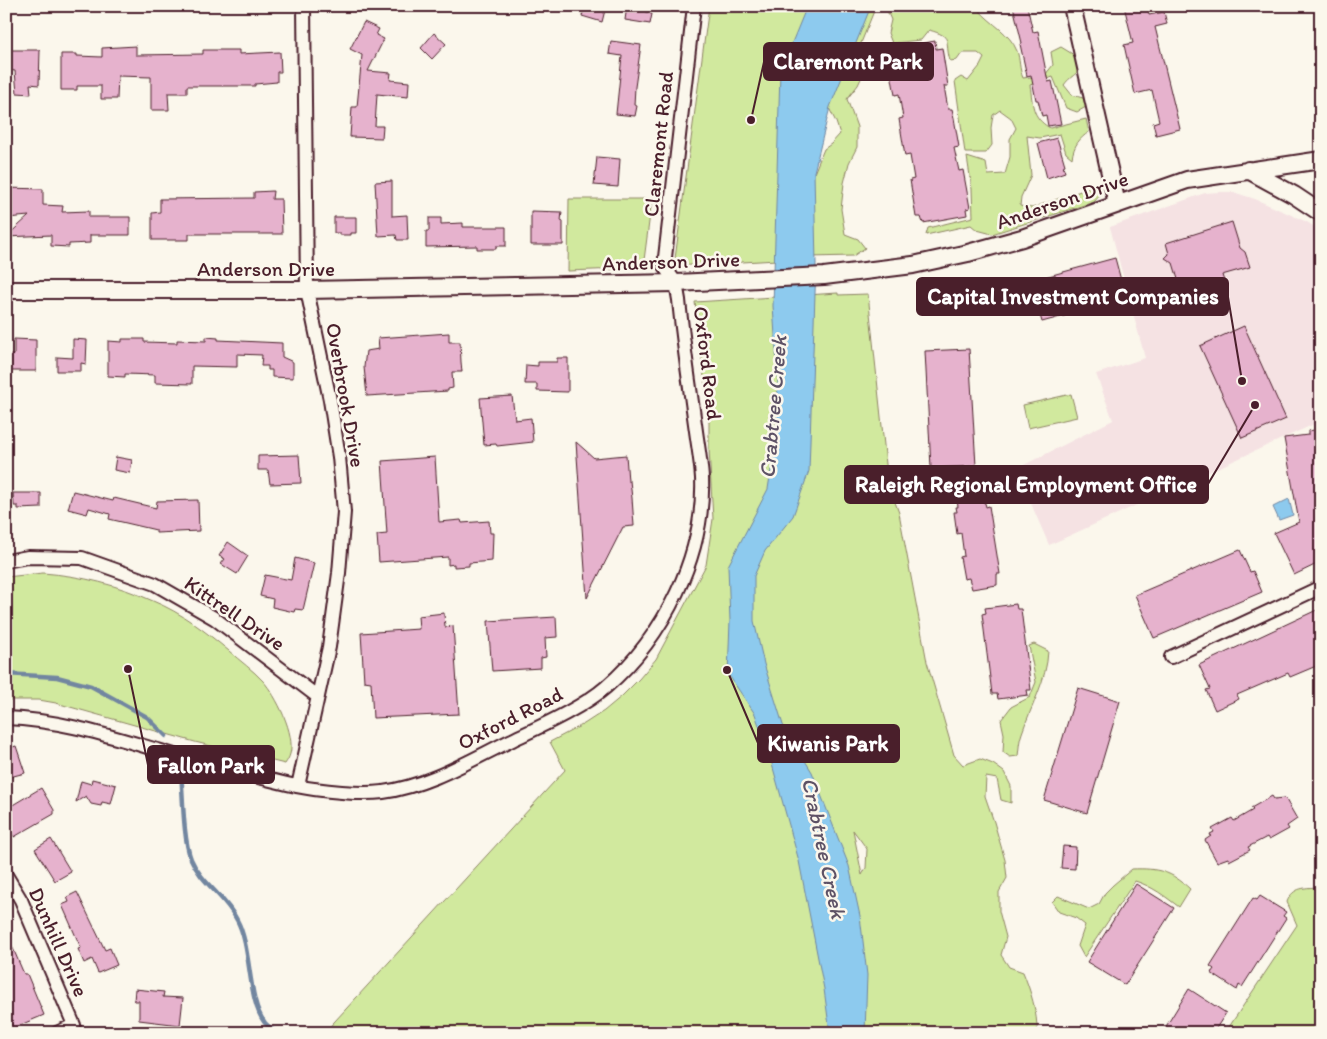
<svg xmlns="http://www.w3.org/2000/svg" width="1327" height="1039" font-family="Itim,sans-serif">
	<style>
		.built { fill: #f5e2e3 }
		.green { fill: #d1e99e; stroke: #8e8464; fill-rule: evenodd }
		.water { fill: #8dcaee; stroke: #7286a0 }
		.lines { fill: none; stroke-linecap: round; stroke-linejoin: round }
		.stream { stroke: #7286a0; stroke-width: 4.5 }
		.building { fill: #e6b2cd; stroke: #4a1f2b }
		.minor-casing { stroke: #4a1f2b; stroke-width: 16 }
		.tertiary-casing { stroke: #4a1f2b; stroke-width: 20 }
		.minor { stroke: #fbf7ec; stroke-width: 12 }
		.tertiary { stroke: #fbf7ec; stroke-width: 16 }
		.labels { text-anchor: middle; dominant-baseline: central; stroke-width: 5; stroke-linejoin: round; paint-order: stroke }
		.street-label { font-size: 21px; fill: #4a1f2b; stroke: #fbf7ec }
		.water-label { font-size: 22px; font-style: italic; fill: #5e5266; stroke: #fbf7ec }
		.leader { fill: none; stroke: #4a1f2b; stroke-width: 2 }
		.callout-dot { fill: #4a1f2b; stroke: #fbf7ec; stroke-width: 2 }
		.callout { fill: #4a1f2b; stroke: #4a1f2b; stroke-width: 2 }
		.callout-label { font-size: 22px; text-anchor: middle; font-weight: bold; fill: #fff }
	</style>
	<rect width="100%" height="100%" fill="#fbf7ec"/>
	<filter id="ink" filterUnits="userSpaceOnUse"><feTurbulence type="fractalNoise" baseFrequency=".02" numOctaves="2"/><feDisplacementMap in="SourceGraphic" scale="10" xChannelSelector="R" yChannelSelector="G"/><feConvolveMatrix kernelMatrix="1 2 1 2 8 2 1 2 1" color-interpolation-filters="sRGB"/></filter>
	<g filter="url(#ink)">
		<path class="built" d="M1219,192H1233L1255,199L1307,222L1321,231V421L1049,545L1016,469L1113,420L1096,374L1145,358L1110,227L1205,193Z"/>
		<path class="green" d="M709,6H838L794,259L674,266Z
			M846,6H876L861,43L866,68L858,85L847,99L857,127V147L849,163L844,183L841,209L845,234L858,239L865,248L853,256L810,257V183L824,149L831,144L840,134L836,122L828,106Z
			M885,6H980L979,10C991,24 1010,33 1017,51C1020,59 1019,69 1023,78L1045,75L1053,65L1051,52L1061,47L1079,58C1082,76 1073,72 1064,85L1072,95L1083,98L1086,107L1077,112L1066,108L1053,77L1030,85C1033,104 1031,117 1050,128L1086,119L1089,132C1079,139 1074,145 1072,158L1066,153L1060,134L1040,138L1027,136L1031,175L1021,197L1020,206L1032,208L1089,188L1098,189L1101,194L1094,202L992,234L977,230L971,225L926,235L928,228L973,217L972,189L967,157L986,163L988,175L1005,174L1010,157V139L1016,128L1011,118L1000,110L993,115L991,128L992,145L986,153H965L955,81L961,77L968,81L980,66L984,58L978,53H962L957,60L950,61C944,40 954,37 929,30L921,40L892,43L888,33L891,20Z
			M569,199H652L643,268L568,271Z
			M838,293V295L868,294L888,483L899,513L927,662L954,755L963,765L980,759L993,764L1004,772L1011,786V803L1001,800L997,779L986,777L985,796L994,822L1005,860L1007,878L999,892V911L1006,937L1001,955L1009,967L1023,972C1030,989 1038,1014 1037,1033H324L565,770L550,742L584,724L604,711L622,696L639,679L656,659L706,565L713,519L709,449V418L695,302ZM853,830L867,849L866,868L862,875Z
			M1071,394L1077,417L1028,428L1023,405Z
			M43,573C82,576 118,585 153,601C182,613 205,631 229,651C240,661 253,670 263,681C276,695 296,735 290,754C289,758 287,761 285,764L195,742L56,703L39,700H6V577Z
			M1034,644L1048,651C1047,680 1031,706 1022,733C1019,740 1019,749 1018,756L1010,757L1003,752L1004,734L1001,720L1011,707L1030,697L1036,682L1029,646Z
			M1132,869C1158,868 1171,871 1190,889L1179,907C1166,897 1152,886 1135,881L1084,957L1078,946L1085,925L1076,918L1059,912L1052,902L1058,896L1089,909L1099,904L1105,893L1113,885Z
			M1321,887V1033H1225L1297,925L1287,902C1293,886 1306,888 1321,887Z"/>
		<path class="water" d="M807,6H871L830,107L814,172L816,264L809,471L793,516L765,551L754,576V621L764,664L783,725L812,772L849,866L860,916L867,975L865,1033H830L824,989L799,861L770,757L755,714L728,674L730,621L728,566L768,489L776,439L778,380L773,306L780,72Z
			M1289,499L1293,515L1279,520L1273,507Z"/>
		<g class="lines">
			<path class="stream" d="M6,674L57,677L91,686L147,717L166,736
				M181,771C183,793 183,840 191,859C201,883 226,897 237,920C252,947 247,1000 265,1023C268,1026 273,1030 277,1033"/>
		</g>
		<path class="building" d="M585,6H606L602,22L582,16Z
			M627,6H648L647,13L652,14L650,24L625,20Z
			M1013,6H1027L1033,32L1038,31L1048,82L1052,81L1061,124L1048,126L1046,115L1042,116L1038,100H1036L1031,75L1027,76L1020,44L1022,43Z
			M1124,6H1147L1149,15L1164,12L1167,24L1155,27L1180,129L1156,135L1153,123L1159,121L1152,90L1135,94L1124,45L1133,43Z
			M364,22L379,29L376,35L384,39L368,71L391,73L390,80L409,82L408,97L377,94L375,126H383L382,138L350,137L352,107H357L362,55L350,49Z
			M434,33L446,44L432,59L421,48Z
			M611,41L641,45L635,87L634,105L637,106L635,116L616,114L622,56L609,54Z
			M935,41L936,49L942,48L948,86H944L948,109H952L954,118L959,147L954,148L959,171L963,170L970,208L966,209L967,215L923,223L921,217H916L910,180L914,179L910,155L905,156L899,119L903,118L899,94L895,95L888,57L892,56L891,49Z
			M136,46V55L203,54V50H239V54L280,52L281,72H277V82L255,84V86H187V93H168L169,110H151V77L118,76L117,99H101V86H77V90H61V54H77V56L102,57V48Z
			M8,50H40L39,85L30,84L31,94L17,93L15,71L8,70Z
			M1057,138L1065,165L1063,166L1065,172L1047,178L1038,143Z
			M597,157L620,159L618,187L594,185Z
			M392,181V216L407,215L408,240H397L396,235L378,236L375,182Z
			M6,188L43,189V205L63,206L62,212L89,211V217H130V235H90V243L69,244V247L51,246V235L6,237L29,216L7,218Z
			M273,191L272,199H281L282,234H189V240H152V213L160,212V199L254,198V192Z
			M531,211L562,212L561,221H563V245H531Z
			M334,217H356V233H351V235H340V233H334Z
			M429,218H441V224L463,223V227H506V246H496V249H477V246L426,247V231H429Z
			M1232,222L1240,248L1245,252L1250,267L1222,275L1227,291L1208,298L1203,282L1181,289L1173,263L1165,258L1169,254L1166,243Z
			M1115,258L1126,299L1042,322L1030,281Z
			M1244,326L1286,419L1242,438L1200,346Z
			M449,333V342H460L461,362L462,372H452L453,388L448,389V391L367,396L364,367L366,351L379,349L378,338Z
			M206,337L218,338V340L282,343V357L293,362V378L272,377V370H268V366H261L262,355L237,354V367L192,366V384L155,383V375L125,374V377L108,376V341L122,342V339H144V342L177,343V340L206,341Z
			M14,339L36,340V371H6V355H14Z
			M73,339L87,340L86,364L81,363V371H57V357L73,358Z
			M969,349L976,466L931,468L925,351Z
			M557,358H568V392L537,391V384H525L526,365L538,366V362H557Z
			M512,396L515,420L531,418L533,442L497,446L496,444L484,445L480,398Z
			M1321,429V562L1294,575L1274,533L1299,522L1284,438L1308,435V431Z
			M576,442L594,458L626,455L628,481H630L632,498L634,526L623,527L587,598Z
			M299,455L301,483L270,484L268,470H258V456Z
			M116,457L132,460L130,473L114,470Z
			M435,457L439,522L461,520L462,523L489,521L490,533H493L492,561L469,563V566L454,567V564L448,565V557L379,562L377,535L387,534L382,461Z
			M73,491L113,501L114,498L156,508L157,501L198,500L199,531L156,533V530L109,519L110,514L89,508L87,514L68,509Z
			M13,493H41V508L18,509V506H14Z
			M982,495L984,503H985L986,507L989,506L1000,574H997V585L972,589L969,578L964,579L960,557L964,556L961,533L957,534L954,512H957L956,507H958L957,499Z
			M228,542L248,556L237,574L221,564L225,559L219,556Z
			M1240,550L1250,572L1253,571L1262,592L1154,638L1135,595Z
			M295,558L314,563L303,610L295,609L294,612L272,607L273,599L260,596L265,575L291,580Z
			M1016,604L1017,609H1021L1031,690H1027L1028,695L998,699L997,694H992L982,614L986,613L985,608Z
			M1321,608V664L1290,677L1288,673L1237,695L1239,699L1215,710L1206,690L1210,689L1199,665Z
			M444,613L445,627L453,626L459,714L373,718L371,682L364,681L361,633L419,629L418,616Z
			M556,617L557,637L545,638L546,657L541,658V668L492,671L488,621Z
			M1078,688L1120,701L1087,813L1044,800Z
			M16,746L25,773L6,778V749Z
			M92,779L116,785L111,804L102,802L101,806L91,804L86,796L76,802L81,781L91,784Z
			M41,788L54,810V814L14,837L6,823V809Z
			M1272,796L1274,799L1285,798L1297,819L1287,826L1289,829L1269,840L1267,837L1248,847L1250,850L1229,861L1228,858L1217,862L1205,840L1211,836L1210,834L1214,832L1212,829L1232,818L1234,821L1253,810L1251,808Z
			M51,839L71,872L55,881L35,849Z
			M1063,846L1076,847L1075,869L1061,868Z
			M1136,884L1174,908L1125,985L1087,962Z
			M77,892L105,950L110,948L117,965L98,973L92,959L84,963L78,949L81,948L62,905L69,902L67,897Z
			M1260,896L1286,912L1283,916L1286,918L1242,987L1239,985L1237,990L1211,973L1214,969L1210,966L1253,898L1257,900Z
			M6,932L24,974H27L44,1015L13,1028L6,1013Z
			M135,989L164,992L163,997L183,998L180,1025L139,1020V1001H134Z
			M1189,989L1226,1013L1215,1030L1213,1028L1210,1033H1162Z"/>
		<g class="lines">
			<defs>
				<path id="minor" d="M6,561L28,557L82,558L155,584L214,618L318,697
					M1171,657L1321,587
					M6,718C61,720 109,736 161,751C193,761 225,769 258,777C276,781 295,787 314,789C336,792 361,795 383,792C428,786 469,761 510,741C539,727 582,708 606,687C664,637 705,555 702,478C701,462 698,446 696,431C690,387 683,343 679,300L676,283L664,266L694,6
					M298,786L329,647L339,573L344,512L339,457L330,400L307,290L304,6
					M6,875L21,900L74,1025L57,1033"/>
				<path id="tertiary" d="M1072,6L1117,204
					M1248,170L1294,195L1321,213
					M6,290H307L676,283L824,276L913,265L968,253L1022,238L1187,180L1321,160"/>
			</defs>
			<use href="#minor" class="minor-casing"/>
			<use href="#tertiary" class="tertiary-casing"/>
			<use href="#minor" class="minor"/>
			<use href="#tertiary" class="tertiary"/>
		</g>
	</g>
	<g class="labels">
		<g class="street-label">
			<text transform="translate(658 144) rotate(-84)">Claremont Road</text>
			<text transform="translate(1062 200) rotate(-19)">Anderson Drive</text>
			<text transform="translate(671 261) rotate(-2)">Anderson Drive</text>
			<text x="266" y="268">Anderson Drive</text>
			<text transform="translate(708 363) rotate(83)">Oxford Road</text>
			<text transform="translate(346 395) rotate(80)">Overbrook Drive</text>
			<text transform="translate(235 613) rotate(34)">Kittrell Drive</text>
			<text transform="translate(510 718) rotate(-27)">Oxford Road</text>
			<text transform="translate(59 942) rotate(66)">Dunhill Drive</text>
		</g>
		<g class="water-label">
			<text transform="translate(773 407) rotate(-85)">Crabtree Creek</text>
			<text transform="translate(824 848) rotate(78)">Crabtree Creek</text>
		</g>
	</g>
	<path class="leader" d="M751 120L764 62M1242 381L1228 297M1255 405L1208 484M727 670L758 743M128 669L148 765"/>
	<g class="callout-dot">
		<circle cx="751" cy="120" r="5"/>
		<circle cx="1242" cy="381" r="5"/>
		<circle cx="1255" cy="405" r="5"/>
		<circle cx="727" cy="670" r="5"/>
		<circle cx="128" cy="669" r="5"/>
	</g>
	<g class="callout">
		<rect x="764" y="43" width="169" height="37" rx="5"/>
		<rect x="917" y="278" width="311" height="37" rx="5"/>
		<rect x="845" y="466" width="363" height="37" rx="5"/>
		<rect x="758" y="725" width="141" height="37" rx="5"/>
		<rect x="148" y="746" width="126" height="37" rx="5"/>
	</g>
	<g class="callout-label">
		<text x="848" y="69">Claremont Park</text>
		<text x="1073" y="304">Capital Investment Companies</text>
		<text x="1026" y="492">Raleigh Regional Employment Office</text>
		<text x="828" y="751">Kiwanis Park</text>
		<text x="211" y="773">Fallon Park</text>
	</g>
	<rect width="1327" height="1039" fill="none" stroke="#fbf7ec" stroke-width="25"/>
	<rect x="12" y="12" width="1302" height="1014" fill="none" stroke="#4a1f2b" stroke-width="2" filter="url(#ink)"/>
</svg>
